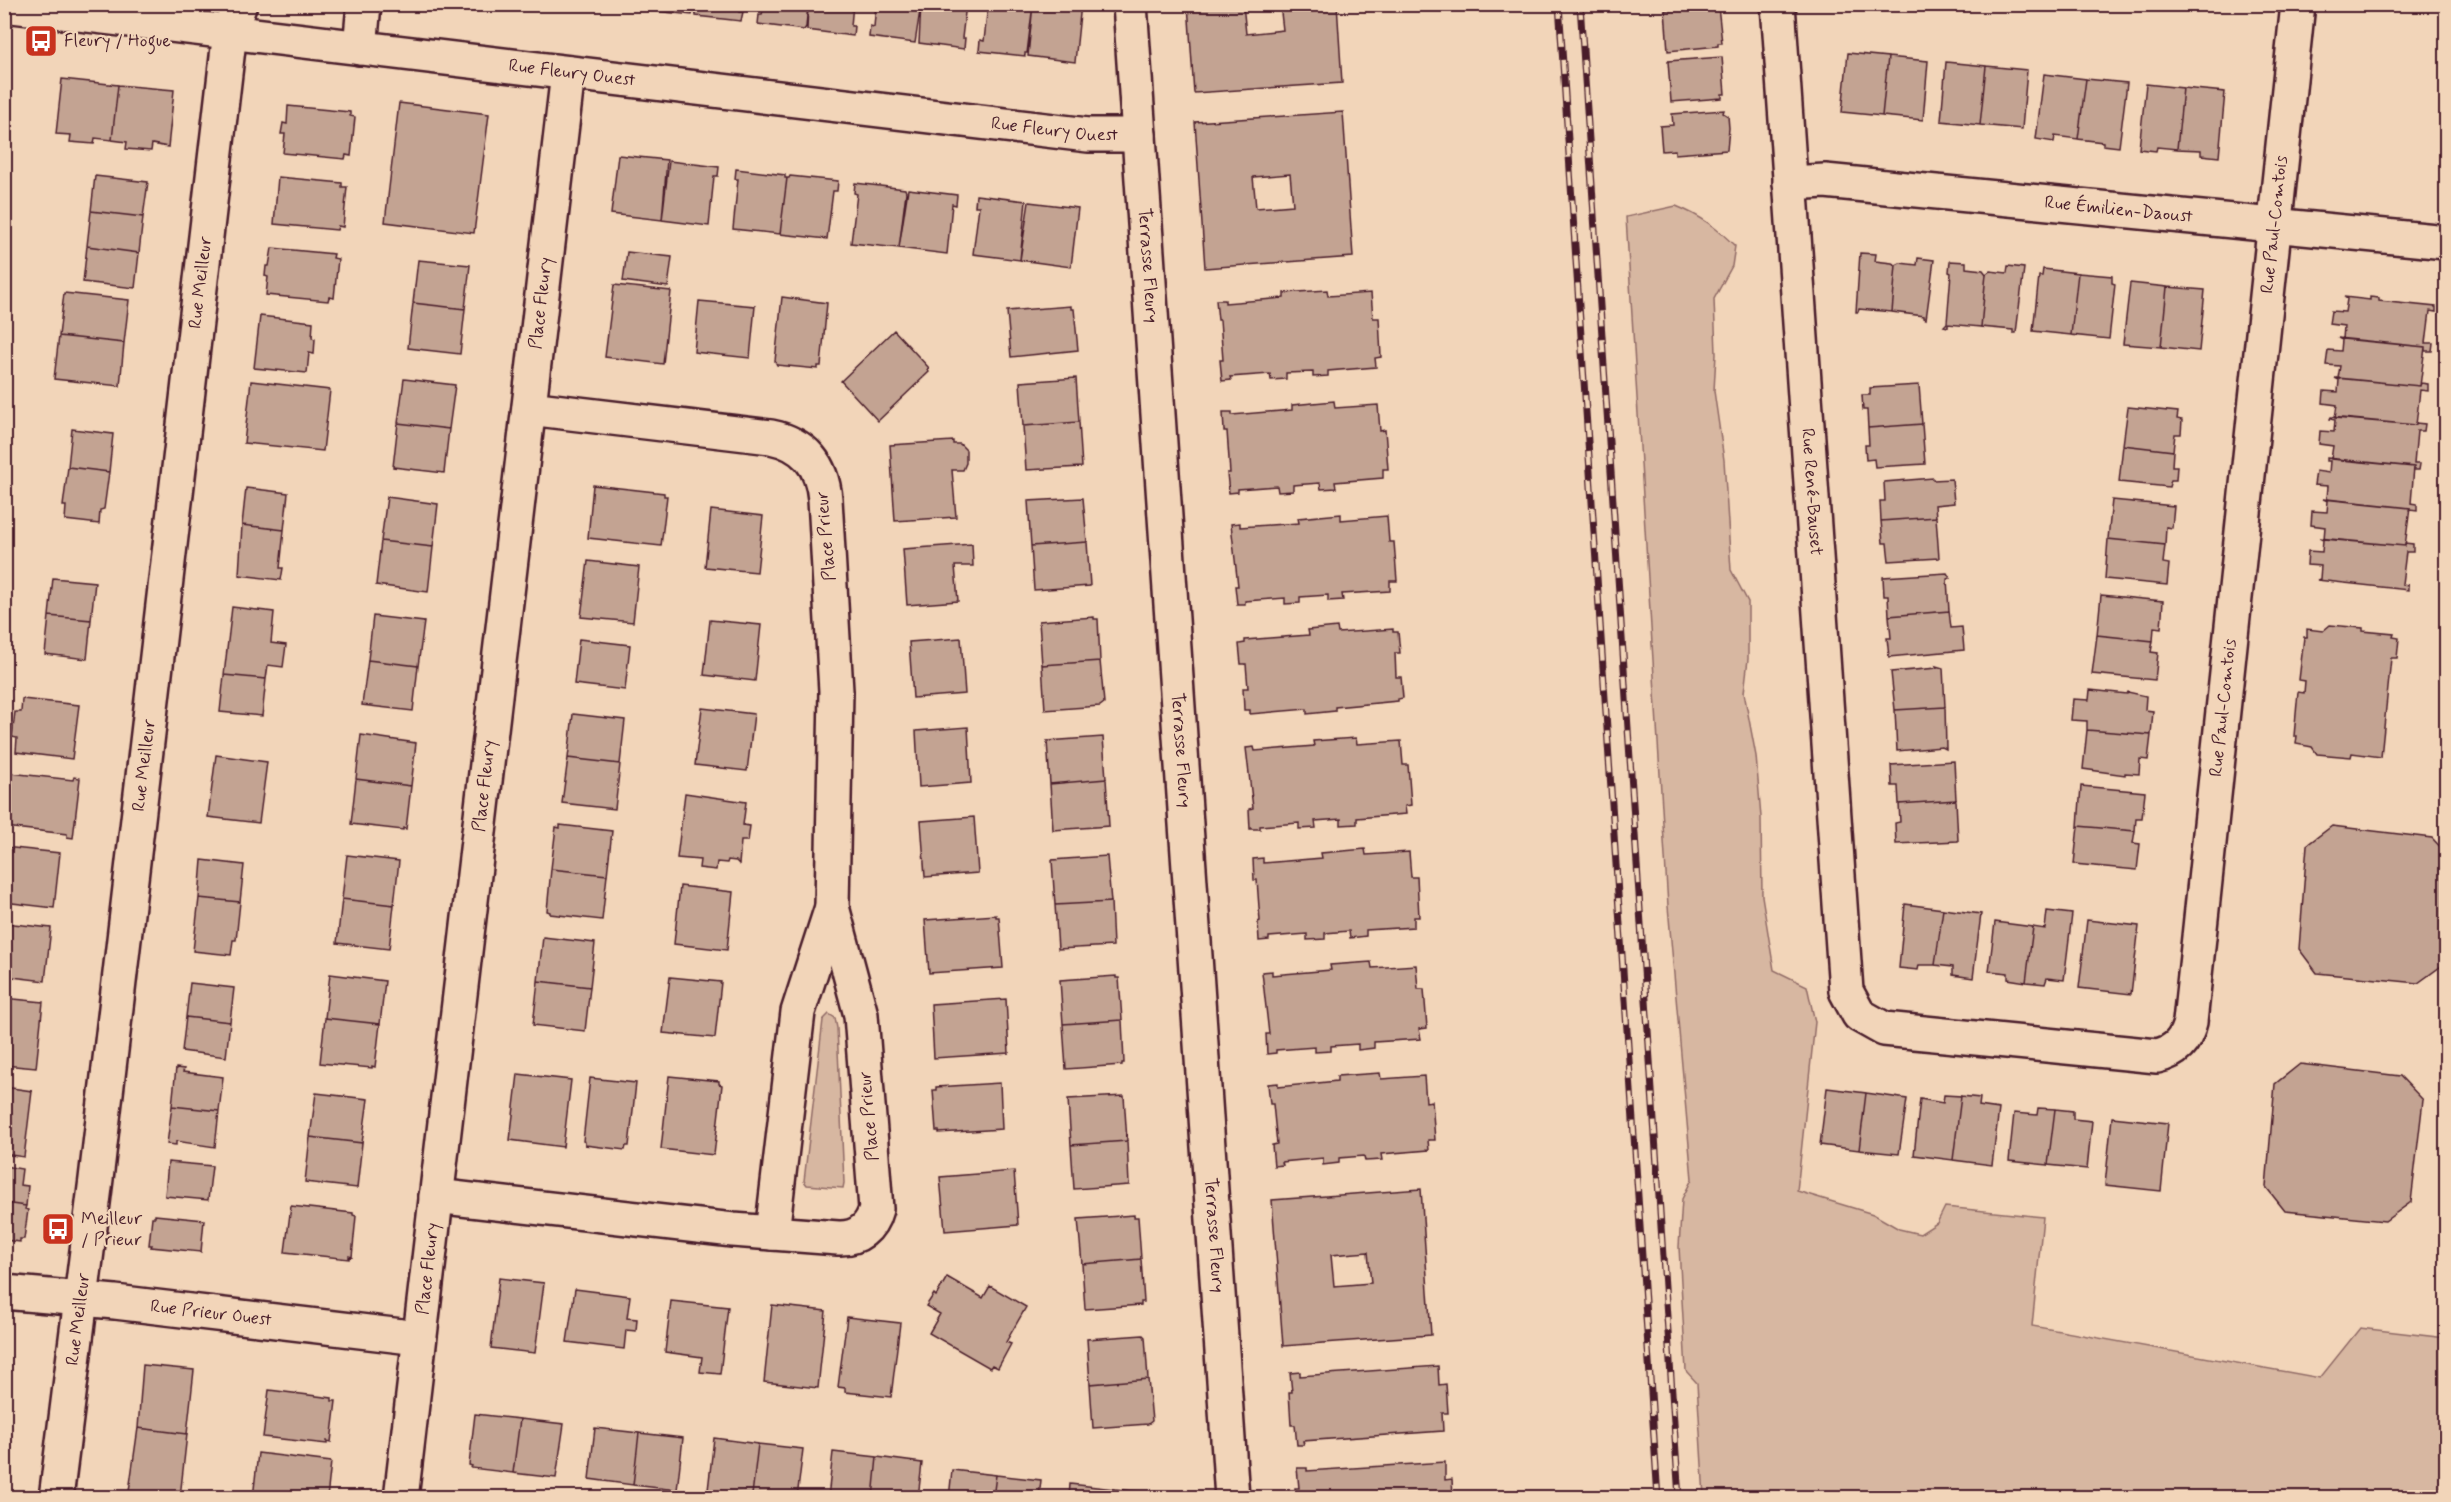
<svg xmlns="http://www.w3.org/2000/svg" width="2451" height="1502" font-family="Mynerve,sans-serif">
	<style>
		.green { fill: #d7b7a1; stroke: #906b66; stroke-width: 1.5 }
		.building { fill: #c3a392; stroke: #4a1f2b; stroke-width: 1.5; fill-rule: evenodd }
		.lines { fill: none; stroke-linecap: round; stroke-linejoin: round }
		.minor-casing { stroke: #4a1f2b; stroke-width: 38 }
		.minor { stroke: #f2d5b9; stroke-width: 33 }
		.rail-casing { stroke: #4a1f2b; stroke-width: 7 }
		.rail { stroke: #f2d5b9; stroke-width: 4.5; stroke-dasharray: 14; stroke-linecap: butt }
		.labels { text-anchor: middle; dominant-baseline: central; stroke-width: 4.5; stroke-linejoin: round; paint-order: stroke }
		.poi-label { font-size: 18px; fill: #4a1f2b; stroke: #f2d5b9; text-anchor: start }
		.street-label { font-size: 18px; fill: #4a1f2b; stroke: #f2d5b9 }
	</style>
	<rect width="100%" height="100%" fill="#f2d5b9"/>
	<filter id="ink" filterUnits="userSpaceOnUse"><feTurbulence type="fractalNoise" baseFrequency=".0167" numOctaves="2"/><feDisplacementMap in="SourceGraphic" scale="12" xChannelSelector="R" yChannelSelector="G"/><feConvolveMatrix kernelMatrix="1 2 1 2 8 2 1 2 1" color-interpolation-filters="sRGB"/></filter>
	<g filter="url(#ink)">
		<path class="green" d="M1676,206C1701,216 1717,228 1735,246L1732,266L1714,299L1716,354L1714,391L1724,460L1731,570L1748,602V659L1744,693L1756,756L1761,817L1762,896L1774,970L1807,986L1815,1022L1797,1191L1873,1214L1899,1229L1920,1234L1937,1223L1945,1207L2043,1217L2032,1326L2320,1378L2360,1328L2446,1338V1497H1704L1697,1383L1686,1371L1679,1247L1682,1199L1692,1179L1668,906L1626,217Z
			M829,1014L835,1018L837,1028L844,1183L843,1188L807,1185L804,1181L823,1020Z"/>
		<path class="building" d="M647,4H695L692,15L646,10Z
			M695,4H740L739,12H743L741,21L696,16Z
			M764,4H808L806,27L804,30L758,24L759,15H762Z
			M808,4H853L851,26H854L853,36L807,30Z
			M876,4H921L915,43L869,37L870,26L874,27Z
			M921,4H966L962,38H965L964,49L919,43Z
			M988,4H1033L1027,53H1025V56L979,51L980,40L984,41Z
			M1033,4H1081L1075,62L1028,56Z
			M1188,4H1243L1246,34L1283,30L1280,4H1337L1342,83L1194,93Z
			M1718,6L1722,43H1718V46L1668,51L1665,10Z
			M1848,53L1888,57L1882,116L1842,112Z
			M1722,57L1725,94H1722V98L1671,102L1668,61Z
			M1888,57L1928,61L1923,120L1882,116Z
			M1946,62L1986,66L1980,125L1941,121Z
			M1986,66L2027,70L2022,129L1980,125Z
			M2044,74L2086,79L2078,139L2055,136L2054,142L2036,139Z
			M62,79L118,85L112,140L95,138L94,144L70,142L71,135L56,134Z
			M2086,79L2127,83L2119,147L2103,145V142L2078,139Z
			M2146,84L2183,88L2177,149L2157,147L2156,151L2139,149Z
			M118,85L174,90L168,147L152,144L151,151L126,149L127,142L112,140Z
			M2183,88L2225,92L2219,157L2201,155V150L2177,149Z
			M399,103L489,114L474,233L385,222Z
			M288,106L350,112V116L355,117L351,156L346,155L345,159L283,153L285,134H281L283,123L287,124Z
			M1724,110L1723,113L1728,116L1729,128L1727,150L1675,154V150L1662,151L1660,126L1673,125L1672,114Z
			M1343,112L1353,257L1205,268L1195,122ZM1290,174L1293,205L1256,208L1253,177Z
			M618,155L667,160L662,220L611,214Z
			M4,160L8,161L4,189Z
			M669,161L719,167L718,176H714L709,226L662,220Z
			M736,169L785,175V178H787L780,234L733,229L738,179H735Z
			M95,176L148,182L143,217L91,211Z
			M790,176L838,181L837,191H833L827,239L780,234L787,178H789Z
			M278,177L342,183V187H347L343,227L338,226L337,230L274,224Z
			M855,183L905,189L906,192L899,248L851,243L857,194L854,193Z
			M908,189L957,195L956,205L952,204L947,254L899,248Z
			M976,195L1026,201L1020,260L973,254L979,206H975Z
			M1029,202L1078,208L1071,267L1020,260Z
			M91,211L143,217L139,253L87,246Z
			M87,246L139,253L135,288L83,282Z
			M272,248L334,254L333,258L338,259L334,298L329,297L328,301L266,295L268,277L265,276L266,266H269Z
			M627,252L672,257L668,287L623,281Z
			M1860,253L1876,254L1875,261L1892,263L1896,265L1892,312L1859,309L1858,312H1856Z
			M1918,258L1934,260L1926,319L1924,318V316L1892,312L1896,265L1900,263L1917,265Z
			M418,260L470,265L465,309L413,303Z
			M1950,261L1966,262V268L1983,270L1986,274L1981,327L1948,324V327L1944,326L1947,323L1951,273L1949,272Z
			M2008,266L2024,268L2016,333H2013V330L1981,327L1986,274L1990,271L2007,273Z
			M2043,269L2078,273L2071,335L2033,331L2039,276H2042Z
			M2078,273L2112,276V283L2115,284L2109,339L2071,335Z
			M2130,283L2167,287L2161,347L2123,344Z
			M614,285L671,291L663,364L605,357Z
			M2167,287L2205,290L2199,351L2161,347Z
			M1327,290L1328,296L1371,293L1373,318H1379L1381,357L1375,358L1376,367L1328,371V376L1313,377V372L1286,373V379L1271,380L1270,374L1230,377L1231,380L1222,381L1220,360H1223L1220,320H1218L1216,300H1225V303L1284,298V293Z
			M64,293L129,300L124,343L59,336Z
			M782,297L827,303L821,366H818V369L777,365L775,361Z
			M2344,297L2370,300V297L2379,298V301L2436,307V312L2430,311L2426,343H2433L2432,351H2425V347L2343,339L2344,326L2329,324L2331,311L2345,312L2347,299Z
			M699,301L755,306L750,358L694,352Z
			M413,303L465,309L460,354L408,348Z
			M1071,306V309H1074L1078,350L1011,357L1007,311Z
			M260,316L313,322L312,338L315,339L314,354L309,353L307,373L254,368Z
			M894,330L929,368L927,370L929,372L878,421L841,381Z
			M59,336L124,343L120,386L54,379Z
			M2338,338L2425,347L2420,386L2338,378L2340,366L2326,365L2328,350L2341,351L2342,340Z
			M1076,378L1079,422L1023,426L1020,382Z
			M2335,378L2420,386L2421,383L2428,384V391L2420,390L2416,425L2335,418L2337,405L2323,403L2324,391L2338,392L2339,380Z
			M404,379L455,385L449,429L398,423Z
			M251,381L330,390L323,451L244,443Z
			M1919,385L1922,424L1868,428L1867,410H1863L1862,395H1870V388Z
			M1334,401L1335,408L1378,405L1380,431L1385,430L1388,469H1383V478L1335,482L1336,488L1321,489L1320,483L1293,485V491L1278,492L1277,486L1238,489V492L1229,493L1227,473H1230L1227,431H1224L1223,412H1232V415L1292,410V405Z
			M2128,407L2178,412L2177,419L2182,420L2181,434H2175L2173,451L2123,445Z
			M2331,417L2416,425V423L2425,424L2424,431H2417L2414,464H2420L2419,470H2414V467L2331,459L2333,446L2319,444L2320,431L2334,432L2335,420L2330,419Z
			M1079,422L1082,467L1026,470L1023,426Z
			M398,423L449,429L444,473L393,467Z
			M1922,424L1925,464L1875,467L1874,459L1866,460L1865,445H1869L1868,428Z
			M72,429L113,434L109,472L68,467Z
			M953,441V444H960L966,450V463L963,470H952L956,517L895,521L890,445Z
			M2123,445L2173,451L2172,466H2177L2176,480H2171L2169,487L2119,482Z
			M2327,458L2414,467L2411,503L2417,504V511L2409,510L2410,508L2327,499L2328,486L2314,485L2316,471L2329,473L2330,461H2327Z
			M68,467L109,472L104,509L100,510L99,524L65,520L66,506H63Z
			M1933,478V480L1952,479L1954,503L1935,505L1936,517L1881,521L1880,501H1885L1884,482Z
			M593,485L664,493V496H667L661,546L588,538Z
			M246,488L288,493L284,530L242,525Z
			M387,497L438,504L433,547L381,541Z
			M1083,498L1087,542L1031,546L1028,501Z
			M2323,499L2410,508L2405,546L2324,539L2325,527L2311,525L2312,511L2327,512L2328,501Z
			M2112,500L2174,506L2172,528L2166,527L2165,545L2108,539Z
			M711,510L763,516L757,572L705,567Z
			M1341,514V520L1387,516L1389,542H1394L1397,581H1390V591L1342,594L1343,600L1328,601V595L1300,597V603L1285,604V598L1245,601V604H1237L1235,586H1238L1231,524L1240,523V527L1299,523L1298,518Z
			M1936,517L1939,558L1889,561L1887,543H1883L1881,521Z
			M242,525L284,530L280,568H283L281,580L239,575Z
			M2319,538L2405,546V543L2413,544V552H2406L2402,584L2408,585V590L2317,580L2320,579L2321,566L2307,565L2308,551L2322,552L2323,540Z
			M2108,539L2165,545L2163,563L2169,564L2167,585L2105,579Z
			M381,541L433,547L428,592L376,585Z
			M1087,542L1090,586L1034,590L1031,546Z
			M972,544L973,566H955L958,601L907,605L903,549Z
			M588,561L639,567L633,622L581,617Z
			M1947,573L1950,578L1947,579L1949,611L1889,616L1888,596H1884L1883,577Z
			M53,578L95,582L91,620L49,616Z
			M2101,595L2163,601L2161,628L2154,627L2153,641L2097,635Z
			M232,607L274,612L271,643L286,645L283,667L268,665L266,679L224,675Z
			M1949,611L1951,628L1962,627L1964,650L1889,657L1887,638H1891L1889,616Z
			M49,616L91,620L87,659L45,654Z
			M373,616L424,622L418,666L368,660Z
			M1094,617V619H1098L1100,661L1042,665L1039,621Z
			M710,620L761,625L755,681L704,675Z
			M2330,625L2363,628V631L2394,634L2393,637L2399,638L2397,658H2391L2381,757L2352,753L2351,757L2317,754L2312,747L2296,744L2297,736H2294L2298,692L2304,693L2305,681L2299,680L2304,637H2307V629L2323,631Z
			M1337,627L1338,633L1393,629V632H1398L1400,653H1395L1396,677H1401L1403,698L1398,699V701L1335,707V711L1307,714V709L1250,714V710H1244L1243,688H1248L1246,664H1241L1239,644L1245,643V640L1309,635L1308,630Z
			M2097,635L2153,641L2151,652L2158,653L2155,680L2092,674Z
			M961,638L965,694L913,698L909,642Z
			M579,639L630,645L625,690L574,684Z
			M368,660L418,666L413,711L362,705Z
			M1100,661L1104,703L1100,706L1045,710L1042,665Z
			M1936,666L1943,668L1945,707L1895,710L1891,672L1937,668Z
			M224,675L266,679L262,716L220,712Z
			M2090,690L2127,694L2128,692L2146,696L2145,710L2153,711L2151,735L2087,730V721L2071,720L2073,699L2089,700Z
			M22,699L79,705L72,759L16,752L17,738L12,737L15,712H21Z
			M1945,707L1946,749L1942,747L1897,751L1895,710Z
			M702,708L754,714L747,771L695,765Z
			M573,714L625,720L620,764L568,758Z
			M968,727L971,783L919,787L916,731Z
			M2087,730L2151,735L2148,760L2140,759L2139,774L2125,773V775L2083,769Z
			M361,735L416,743L411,786L356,779Z
			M1103,737L1106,779L1050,784L1047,741Z
			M1356,738L1357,744L1401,741L1403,765H1408L1411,805L1405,806L1406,814L1357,818V824L1341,825V819L1315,821L1316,828L1299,829V823L1260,826V829H1250L1249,809L1253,808L1246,748L1254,747L1255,751L1314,746L1313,741Z
			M216,755L267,762L259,823L208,817Z
			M568,758L620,764L615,809L562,803Z
			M1954,761L1956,800L1899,804L1898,786H1892L1891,765Z
			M10,773L73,780L74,777L80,778L73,838L67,837V834L5,827L6,814H4V783L9,784Z
			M356,779L411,786L406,829L403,828V830L351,824Z
			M1106,779L1109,826L1053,830L1050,784Z
			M2081,786L2145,792L2142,818H2136L2135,831L2078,826Z
			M685,793L746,802L743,825L750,826L748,841H741L739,864L736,861L728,860L727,863L717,862L716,870L699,868L700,860L677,858Z
			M1956,800L1958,841L1896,844L1895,823L1900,822L1899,804Z
			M974,817L978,873L925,877L921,821Z
			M560,825L612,831L607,875L551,869L556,827L560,828Z
			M2078,826L2135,831L2133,843L2140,844L2137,870L2074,864Z
			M2332,826L2432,838L2446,853V939L2444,964L2418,983L2317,973L2299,949L2307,845Z
			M4,847L60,853L54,908L4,902Z
			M1365,849L1366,855L1409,852L1411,877H1417L1419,917H1414V927L1366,930V936L1350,938L1349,931L1325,933V939L1307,940V934L1269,937V940L1259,941L1258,922L1260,921L1257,880H1254L1253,859L1263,858V863L1322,858L1321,853Z
			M347,855L399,861L394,905L342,899Z
			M1107,856L1111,902L1055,905L1052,860Z
			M202,860L244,865L240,902L199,898Z
			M551,869L607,875L602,920L550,914V912L547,911Z
			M680,886L733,892L727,950L674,944Z
			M199,898L240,902L236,940H233L231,955L193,951Z
			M342,899L394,905L389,949L337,943Z
			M1111,902L1113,946L1058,949L1055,905Z
			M1905,904L1943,909L1935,965H1919L1918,970L1899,968Z
			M1943,909L1981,914L1973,978L1953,975V967L1935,965Z
			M2047,911L2072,914L2064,980L2047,978L2045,984L2026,982L2033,927L2045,929Z
			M996,915V917H999L1003,968L929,973L925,920Z
			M2087,920L2139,926L2131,994L2079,988Z
			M1995,922L2033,927L2026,982L2008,979V973L1989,971Z
			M4,923L51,928L45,981L4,976Z
			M543,937L595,943L590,987L538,981Z
			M1371,962L1372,968L1416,965L1418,989H1424L1427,1028L1419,1029L1421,1039L1374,1042V1048L1358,1050V1044L1331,1046V1051L1315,1052V1047L1276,1050V1053L1267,1054L1266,1034H1269L1262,972L1272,971V975L1331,970L1330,965Z
			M330,974L385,981L380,1024L325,1018Z
			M1116,976V978H1119L1122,1020L1063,1024L1060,980Z
			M670,977L721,982L715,1038L663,1033Z
			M538,981L590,987L585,1031L533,1025Z
			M190,983L234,988L230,1022L186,1017Z
			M4,998L43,1002L36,1068L4,1065Z
			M1006,999L1009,1053L934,1058L931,1004Z
			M186,1017L230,1022L226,1057L182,1051Z
			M325,1018L380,1024L375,1067L372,1066V1068L320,1063Z
			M1122,1020L1124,1063H1122V1065L1066,1069L1063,1024Z
			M2300,1064L2400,1076L2423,1100L2411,1202L2385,1221L2285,1211L2266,1187L2275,1084Z
			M176,1068L184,1069L183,1072L223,1077L219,1111L172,1106Z
			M1380,1073L1381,1079L1424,1076L1426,1102L1432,1101L1435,1140H1428L1429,1150L1381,1154L1382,1160L1365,1161L1364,1156L1339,1158V1163L1323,1165V1158L1282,1162L1283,1165L1274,1166L1272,1145L1277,1144L1273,1104H1270L1268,1084L1278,1083V1087L1337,1081V1076Z
			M518,1074L571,1080L563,1147L510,1140Z
			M669,1076L719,1081V1084L722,1085L714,1155L661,1149Z
			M590,1078L636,1083L629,1146H626L625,1150L585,1145V1142L583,1141Z
			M1000,1083L1002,1129L939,1133V1131H936L933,1090H936V1087Z
			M4,1087L32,1091L24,1157L4,1154Z
			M1827,1088L1866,1093L1859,1150L1820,1145Z
			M316,1093L368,1099L362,1143L310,1137Z
			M1866,1093L1907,1099L1899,1154L1859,1150Z
			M1944,1095L1961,1096L1953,1160L1914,1155L1920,1099L1943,1103Z
			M1124,1096L1127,1141L1071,1145L1068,1099Z
			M1961,1096L1980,1098L1979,1106L1999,1109L1992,1165L1953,1160Z
			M172,1106L219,1111L215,1147L176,1141V1145L167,1144Z
			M2038,1108L2055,1109L2048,1165L2009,1161L2014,1113L2037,1115Z
			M2055,1109L2073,1111V1119L2092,1121L2087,1169L2048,1165Z
			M2112,1117L2168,1123L2161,1191L2105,1185Z
			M310,1137L362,1143L357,1188L305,1182Z
			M1127,1141L1129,1185L1074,1189L1071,1145Z
			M168,1162L212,1166L208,1200L165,1196Z
			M4,1166L22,1169L20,1185L28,1186L26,1206L4,1203Z
			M1014,1171L1018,1225L945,1231L940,1177Z
			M1421,1189L1431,1335L1283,1346L1272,1200ZM1368,1252L1371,1283L1334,1286L1331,1255Z
			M4,1203L26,1206L25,1209L28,1210L24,1239H20V1242L4,1240Z
			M291,1206L353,1213V1215L356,1216L352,1257L349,1256V1259L285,1252Z
			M155,1215L204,1220L201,1252L151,1247L152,1245H149L152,1217H155Z
			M1134,1215V1217H1138L1141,1259L1082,1264L1078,1219Z
			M1141,1259L1144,1302H1141V1305L1085,1309L1082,1264Z
			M947,1277L983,1298L990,1286L1026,1307L1006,1342L1011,1344L998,1368L992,1365L990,1368L929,1333L940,1314L926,1306L934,1294L936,1296Z
			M499,1278L544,1283L535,1353L491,1348Z
			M575,1289L630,1296L627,1318L637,1319L636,1331L626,1330L624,1349L567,1342Z
			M671,1301L728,1307L720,1374L700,1372L702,1357L665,1352Z
			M772,1305L826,1311L818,1388L764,1382Z
			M847,1317L900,1323L891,1397L845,1392V1388L838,1387Z
			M1143,1335L1145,1337L1148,1379L1090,1384L1087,1339Z
			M143,1365L194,1370L187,1434L138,1428Z
			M1438,1366L1439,1385L1446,1384L1448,1413H1442L1443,1431L1303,1441L1304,1445H1297L1295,1425H1291L1289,1392H1292L1290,1373L1300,1372V1376Z
			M1148,1379L1152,1421L1148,1424L1093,1428L1090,1384Z
			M269,1390L332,1398V1401H336L331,1442L327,1441V1444L263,1437Z
			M475,1414L520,1419L513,1473L471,1468L472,1466L469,1465Z
			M520,1419L564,1424L556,1478L513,1473Z
			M138,1428L187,1434L180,1497L129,1491Z
			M595,1428L639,1433L633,1485L589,1479Z
			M639,1433L683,1438L677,1490L633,1485Z
			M714,1438L758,1444L752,1495L708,1490Z
			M758,1444L803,1449L797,1498L752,1495Z
			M833,1452L877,1457L873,1498H828Z
			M258,1453L331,1462L327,1498H253Z
			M877,1457L922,1463L918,1498H873Z
			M1445,1462V1480L1452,1479L1453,1498H1296L1295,1488H1299L1297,1468H1307V1471Z
			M952,1470L996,1475L993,1498H949Z
			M996,1475L1041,1480L1039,1498H993Z
			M1070,1484L1114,1489L1113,1498H1069Z
			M1114,1489L1160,1494L1159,1498H1113Z"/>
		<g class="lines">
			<defs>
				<g id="minor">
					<path id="s1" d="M1130,4L1232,1498"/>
					<path id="s2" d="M1778,4L1846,991L1859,1015L1884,1029L2157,1056C2176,1052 2186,1040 2190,1022L2298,4"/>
					<path id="s3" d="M4,5L1088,135H1139"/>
					<path d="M360,48L364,4"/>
					<path id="s4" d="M1790,183L1825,181L2446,242"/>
					<path d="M436,1196L733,1230L838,1238C858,1239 871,1228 876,1209L861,1015L832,907L836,691L825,499C822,465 805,444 771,437L529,408"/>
					<path d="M772,1233L798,1012L832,907"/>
					<path id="s5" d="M4,1292L115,1302L419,1338"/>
					<path id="s6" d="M56,1498L96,1179L230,31L240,4"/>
					<path id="s7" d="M401,1498L568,73"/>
				</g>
			</defs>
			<use href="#minor" class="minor-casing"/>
			<use href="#minor" class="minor"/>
			<defs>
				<path id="rail" d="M1559,4L1658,1498
					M1580,4L1679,1498"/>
			</defs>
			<use href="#rail" class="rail-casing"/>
			<use href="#rail" class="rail"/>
		</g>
	</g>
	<defs>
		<symbol id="bus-square" viewBox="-11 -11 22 22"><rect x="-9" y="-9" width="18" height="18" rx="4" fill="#c8321e" stroke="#f2d5b9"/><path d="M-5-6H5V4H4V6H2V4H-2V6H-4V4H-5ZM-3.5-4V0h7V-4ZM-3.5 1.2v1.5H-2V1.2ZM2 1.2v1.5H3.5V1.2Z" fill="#fff"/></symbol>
	</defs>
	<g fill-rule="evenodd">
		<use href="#bus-square" x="22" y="22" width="38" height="38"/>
		<use href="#bus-square" x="39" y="1210" width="38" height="38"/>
	</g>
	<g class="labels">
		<g class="poi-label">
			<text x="64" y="41">Fleury / Hogue</text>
			<text x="81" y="1219">Meilleur<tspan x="81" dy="21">/ Prieur</tspan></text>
		</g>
		<g class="street-label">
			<text stroke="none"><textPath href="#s3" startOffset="572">Rue Fleury Ouest</textPath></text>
			<text stroke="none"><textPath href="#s3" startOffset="1058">Rue Fleury Ouest</textPath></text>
			<text stroke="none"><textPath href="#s4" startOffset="330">Rue Émilien-Daoust</textPath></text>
			<text stroke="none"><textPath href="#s2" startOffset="2172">Rue Paul-Comtois</textPath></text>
			<text stroke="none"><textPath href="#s1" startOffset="262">Terrasse Fleury</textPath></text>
			<text stroke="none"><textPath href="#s6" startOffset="1224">Rue Meilleur</textPath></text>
			<text stroke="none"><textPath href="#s7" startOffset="1203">Place Fleury</textPath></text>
			<text stroke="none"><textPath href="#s2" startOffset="489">Rue René-Bauset</textPath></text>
			<text transform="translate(826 536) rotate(-95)">Place Prieur</text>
			<text stroke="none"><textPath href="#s2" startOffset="1686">Rue Paul-Comtois</textPath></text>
			<text stroke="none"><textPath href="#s1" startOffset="748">Terrasse Fleury</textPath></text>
			<text stroke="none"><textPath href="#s6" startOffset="738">Rue Meilleur</textPath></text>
			<text stroke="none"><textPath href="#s7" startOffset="717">Place Fleury</textPath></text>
			<text transform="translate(869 1116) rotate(-95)">Place Prieur</text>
			<text stroke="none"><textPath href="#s1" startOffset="1234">Terrasse Fleury</textPath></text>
			<text stroke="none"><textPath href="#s7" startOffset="231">Place Fleury</textPath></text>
			<text stroke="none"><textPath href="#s5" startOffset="208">Rue Prieur Ouest</textPath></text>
			<text stroke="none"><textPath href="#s6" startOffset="180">Rue Meilleur</textPath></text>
		</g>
	</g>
	<rect width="2451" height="1502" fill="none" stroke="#f2d5b9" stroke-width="24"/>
	<rect x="12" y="12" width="2427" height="1478" fill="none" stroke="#4a1f2b" stroke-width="2" filter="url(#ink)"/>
</svg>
